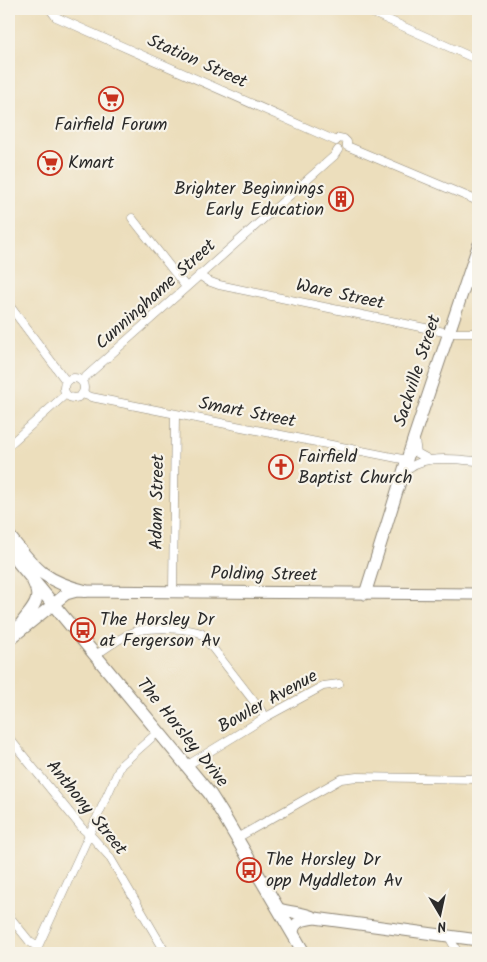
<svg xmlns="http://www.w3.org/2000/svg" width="487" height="962" font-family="Kalam,sans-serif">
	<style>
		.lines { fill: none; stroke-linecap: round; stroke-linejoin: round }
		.street-casing { stroke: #8c8474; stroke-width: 9 }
		.secondary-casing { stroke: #8c8474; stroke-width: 13 }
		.primary-casing { stroke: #8c8474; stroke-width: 14 }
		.street { stroke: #fff; stroke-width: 8 }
		.secondary { stroke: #fff; stroke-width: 11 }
		.primary { stroke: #fff; stroke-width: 12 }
		.labels { text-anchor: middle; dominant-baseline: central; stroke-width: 4.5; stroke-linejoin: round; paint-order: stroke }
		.street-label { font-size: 18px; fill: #2b2b2b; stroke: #f7f3e8 }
		.poi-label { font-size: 18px; fill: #2b2b2b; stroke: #f7f3e8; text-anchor: start }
	</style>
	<rect width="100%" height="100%" fill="#f7f3e8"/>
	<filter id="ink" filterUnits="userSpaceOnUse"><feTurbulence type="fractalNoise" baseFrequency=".02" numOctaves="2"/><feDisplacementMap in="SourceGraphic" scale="10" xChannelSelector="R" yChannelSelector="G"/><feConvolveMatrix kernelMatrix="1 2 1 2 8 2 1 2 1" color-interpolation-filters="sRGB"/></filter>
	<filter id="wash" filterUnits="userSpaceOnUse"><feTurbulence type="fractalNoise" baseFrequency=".0096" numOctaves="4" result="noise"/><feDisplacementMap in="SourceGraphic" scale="20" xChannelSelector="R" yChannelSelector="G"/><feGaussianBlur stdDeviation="1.12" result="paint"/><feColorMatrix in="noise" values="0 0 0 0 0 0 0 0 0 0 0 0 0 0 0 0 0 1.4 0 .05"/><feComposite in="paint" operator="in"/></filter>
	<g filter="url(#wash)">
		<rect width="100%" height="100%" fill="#ecdebc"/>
	</g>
	<g filter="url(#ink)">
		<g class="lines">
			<defs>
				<path id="street" d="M50,9L56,17L336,141
					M364,9L478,60
					M336,141L339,138L344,139L347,142V146
					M347,146L478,201
					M132,218L186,287
					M199,275L208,281L219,285L449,333H478
					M9,305L66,381
					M64 388a10 10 0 1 1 20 0a10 10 0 1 1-20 0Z
					M81,381L334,156L338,150
					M82,394L91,397L407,460
					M415,440L417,453L430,460
					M9,445L66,394
					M404,473C420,453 456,460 478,461
					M173,591L175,414
					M96,655C107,647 128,632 141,630C157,627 186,628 201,633L266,717
					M9,738L82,828L92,837L109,856L166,953
					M186,766L266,717L323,686L339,684
					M237,838L341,779L357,777L478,779
					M9,916L30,942L38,947
					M448,935L458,953
					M35,953L121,765L158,732"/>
				<path id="secondary" d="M365,594L414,437L478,246
					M17,630C26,612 45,604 33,582
					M9,640L66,594L77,591L478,594
					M279,909C291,913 303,912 315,918L478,940
					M293,934C293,920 304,920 315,918"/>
				<path id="primary" d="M9,536C35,568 43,581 85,591
					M9,551L210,794L222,813L304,953"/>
			</defs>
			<use href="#street" class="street-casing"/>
			<use href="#secondary" class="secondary-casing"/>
			<use href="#primary" class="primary-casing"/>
			<use href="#street" class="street"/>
			<use href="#secondary" class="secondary"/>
			<use href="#primary" class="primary"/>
		</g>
	</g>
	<defs>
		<symbol id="supermarket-ring" viewBox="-11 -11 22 22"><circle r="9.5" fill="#f7f3e8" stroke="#c8321e" stroke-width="1.5"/><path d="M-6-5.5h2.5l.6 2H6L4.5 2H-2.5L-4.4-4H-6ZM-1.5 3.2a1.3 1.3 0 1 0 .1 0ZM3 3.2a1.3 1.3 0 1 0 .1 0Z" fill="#c8321e"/></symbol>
		<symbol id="building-ring" viewBox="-11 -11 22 22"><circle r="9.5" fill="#f7f3e8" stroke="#c8321e" stroke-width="1.5"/><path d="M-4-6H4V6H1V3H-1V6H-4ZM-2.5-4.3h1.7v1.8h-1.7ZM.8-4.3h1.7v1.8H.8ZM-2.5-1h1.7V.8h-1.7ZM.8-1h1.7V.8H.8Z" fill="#c8321e"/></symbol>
		<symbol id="church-ring" viewBox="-11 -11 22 22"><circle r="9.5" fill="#f7f3e8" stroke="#c8321e" stroke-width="1.5"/><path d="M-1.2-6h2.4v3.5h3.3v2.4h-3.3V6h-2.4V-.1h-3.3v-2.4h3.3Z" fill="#c8321e"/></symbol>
		<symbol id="bus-ring" viewBox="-11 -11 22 22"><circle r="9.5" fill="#f7f3e8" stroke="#c8321e" stroke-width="1.5"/><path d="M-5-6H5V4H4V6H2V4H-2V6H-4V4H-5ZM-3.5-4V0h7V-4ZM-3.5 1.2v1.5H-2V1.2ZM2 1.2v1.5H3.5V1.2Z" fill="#c8321e"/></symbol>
	</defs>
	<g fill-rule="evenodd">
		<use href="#supermarket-ring" x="97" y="85" width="28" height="28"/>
		<use href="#supermarket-ring" x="36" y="149" width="28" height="28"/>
		<use href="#building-ring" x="327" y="185" width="28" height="28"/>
		<use href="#church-ring" x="267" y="453" width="28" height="28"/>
		<use href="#bus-ring" x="69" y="616" width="28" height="28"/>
		<use href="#bus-ring" x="235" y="856" width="28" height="28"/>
	</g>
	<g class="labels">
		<g class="street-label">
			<text transform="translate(197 62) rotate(24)">Station Street</text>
			<text transform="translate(156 295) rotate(-42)">Cunninghame Street</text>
			<text transform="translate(340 295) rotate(12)">Ware Street</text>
			<text transform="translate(418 371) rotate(-72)">Sackville Street</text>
			<text transform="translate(247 413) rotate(11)">Smart Street</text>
			<text transform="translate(158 502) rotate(-89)">Adam Street</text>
			<text transform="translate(264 575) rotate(1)">Polding Street</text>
			<text transform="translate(268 702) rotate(-29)">Bowler Avenue</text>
			<text transform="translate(182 733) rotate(51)">The Horsley Drive</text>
			<text transform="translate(86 808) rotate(51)">Anthony Street</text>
		</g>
		<g class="poi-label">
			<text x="111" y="125" text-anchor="middle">Fairfield Forum</text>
			<text x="68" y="163">Kmart</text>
			<text x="324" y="189" text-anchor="end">Brighter Beginnings<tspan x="324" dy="21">Early Education</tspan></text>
			<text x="298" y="457">Fairfield<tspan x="298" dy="21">Baptist Church</tspan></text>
			<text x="100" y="620">The Horsley Dr<tspan x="100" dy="21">at Fergerson Av</tspan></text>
			<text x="266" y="860">The Horsley Dr<tspan x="266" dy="21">opp Myddleton Av</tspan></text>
		</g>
	</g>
	<rect width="487" height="962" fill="none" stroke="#f7f3e8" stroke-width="30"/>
	<g transform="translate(440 914) rotate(171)" stroke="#f7f3e8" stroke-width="4" paint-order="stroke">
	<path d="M0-4L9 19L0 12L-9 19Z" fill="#2b2b2b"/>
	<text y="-8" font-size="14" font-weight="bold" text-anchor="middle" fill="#2b2b2b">N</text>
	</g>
</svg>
